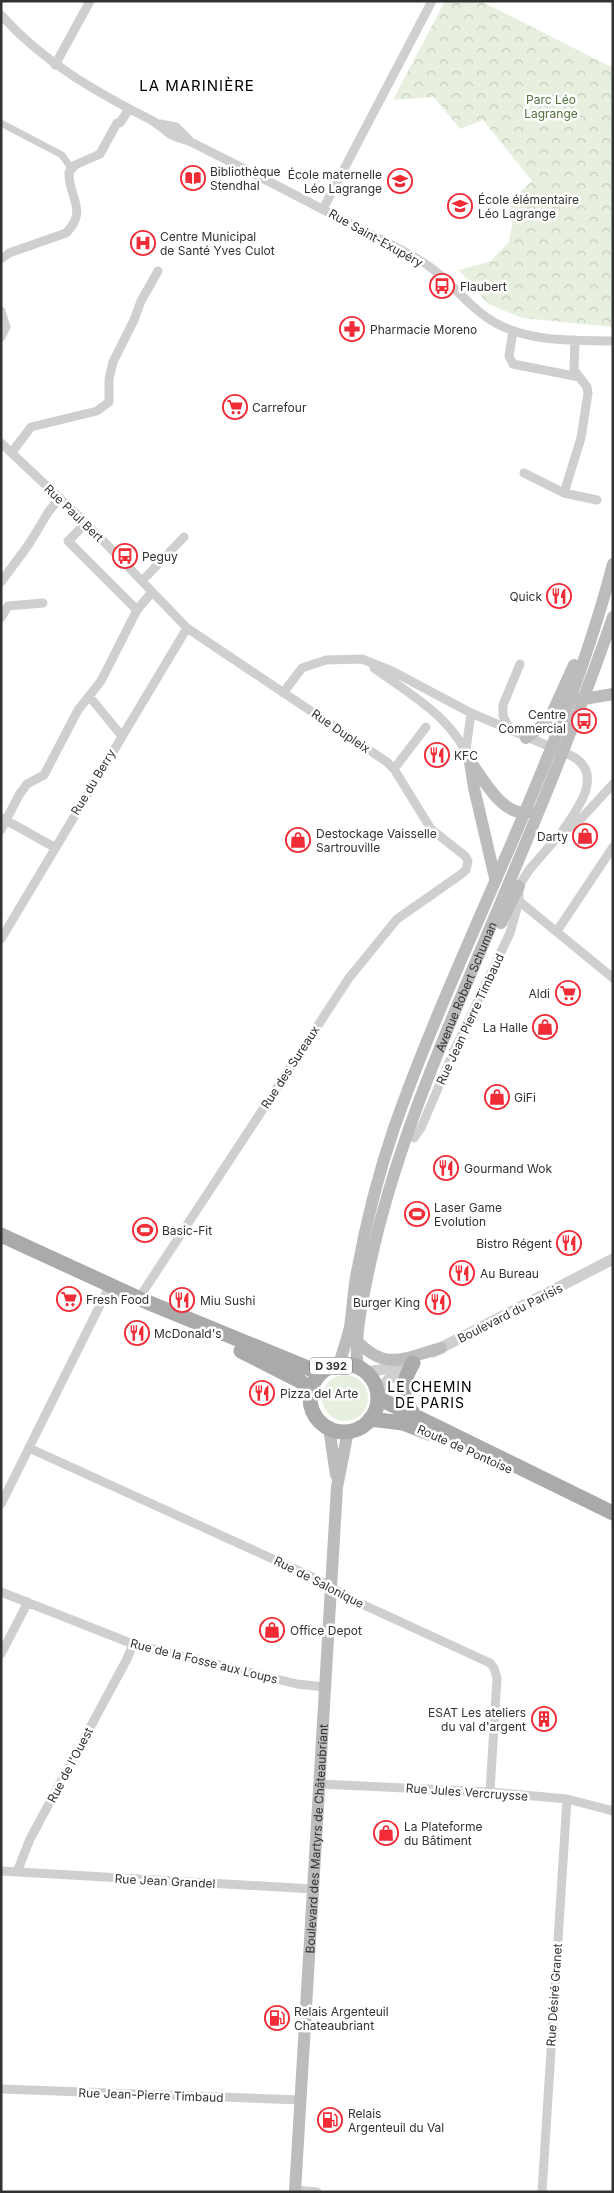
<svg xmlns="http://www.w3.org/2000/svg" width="614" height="2193" font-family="Inter,sans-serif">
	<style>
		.grass { fill: #e7efdf }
		.park { fill: url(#park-crowns) }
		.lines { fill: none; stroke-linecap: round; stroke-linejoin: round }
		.pedestrian { stroke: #cfcfcf; stroke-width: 7 }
		.minor { stroke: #cfcfcf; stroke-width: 9 }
		.tertiary { stroke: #cfcfcf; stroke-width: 11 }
		.secondary { stroke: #bcbcbc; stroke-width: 12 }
		.primary { stroke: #aaa; stroke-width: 15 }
		.labels { text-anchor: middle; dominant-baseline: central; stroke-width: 5; stroke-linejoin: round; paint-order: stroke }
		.shield { fill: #fff; stroke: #707070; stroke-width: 1 }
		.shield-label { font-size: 11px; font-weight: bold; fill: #323232 }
		.park-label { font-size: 12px; fill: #53713b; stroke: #fff }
		.poi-label { font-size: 12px; fill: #323232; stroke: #fff; text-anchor: start }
		.street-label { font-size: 12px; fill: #323232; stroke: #fff }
		.neighbourhood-label { font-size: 14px; letter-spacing: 1px; fill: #000; stroke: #fff }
		.quarter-label { font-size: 15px; letter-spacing: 1px; fill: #000; stroke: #fff }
	</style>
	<defs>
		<pattern id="park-crowns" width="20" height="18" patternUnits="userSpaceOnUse" patternTransform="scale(1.25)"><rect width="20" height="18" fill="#e7efdf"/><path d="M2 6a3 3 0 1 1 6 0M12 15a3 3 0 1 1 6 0" fill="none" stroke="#c7cdc0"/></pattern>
	</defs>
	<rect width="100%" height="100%" fill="#fff"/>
	<path class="grass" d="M322 1398a23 23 0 1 1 46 0a23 23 0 1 1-46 0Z"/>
	<path class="park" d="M445,1H481L613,68V327L522,318L488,304L459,270L491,261L509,242L512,225L510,201L532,181L483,120L460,129L434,97L393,100Z"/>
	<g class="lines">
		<path class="pedestrian" d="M1,123L62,155L71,168"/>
		<path class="minor" d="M1,15C43,62 96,92 151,120C158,124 163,129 170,134C176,138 185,139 191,142C249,171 307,201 364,231C383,241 403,250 421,261C455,281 471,316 511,330C543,342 579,340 613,341
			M55,65L90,1
			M160,124L176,127L189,140
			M323,209L432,1
			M1,259L9,253L66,233C89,210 68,197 69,172L75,165L100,154L117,123H120L129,109
			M1,311L6,327L1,337
			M513,331L509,356L513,364L579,377
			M1,443L86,523L187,628L387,762L394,769L431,829L465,856L468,861L466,870L460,875L397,919L349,978L139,1298
			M12,452L31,427L97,411L109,402V379L113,362L134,320L141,301L158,271
			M524,473L564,493L597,500
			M564,493L581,438L588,393L587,387L574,370L575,340
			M142,581L184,537
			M1,582L29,544L49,511L60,498
			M137,610L152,592
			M1,618L8,606L43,603
			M374,668C411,695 454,718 470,762
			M283,693L302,668L326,660L362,659L392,671L471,713L572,756C605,774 577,810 563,830
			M89,696L121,735
			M511,731L503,716V705L520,664
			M466,750L471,713
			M394,769L426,727
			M2,818L54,847
			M1,830L19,795L27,784L44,775L78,710L101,681L137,610L68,541L86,523
			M519,901L613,978
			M557,931L613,847
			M1,939L187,628
			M414,1138L421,1128L453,1053L510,933L519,901V886L529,870L561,833L579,821L613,784
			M29,1448L317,1579L353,1600L490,1663L494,1668L497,1678L490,1792
			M1,1504L110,1285
			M1,1592L133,1644L297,1684L325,1687
			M1,1654L28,1602
			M320,1784L490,1792L567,1799L613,1811
			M1,1871L313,1889
			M17,1872L30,1839L127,1659L133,1644
			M1,2089L301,2100
			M295,2190L317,2192
			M542,2192L567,1799"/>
		<path class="tertiary" d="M433,1352L613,1259
			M366,1372L405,1366
			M377,1392L388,1380L412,1363"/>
		<g class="secondary">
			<path d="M578,700L613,694"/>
			<path d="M526,738L549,720L574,665"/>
			<path d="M470,762L474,788L495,878"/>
			<path d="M472,764C485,782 504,818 530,812"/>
			<path d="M501,923L519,886"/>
			<path d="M356,1340C386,1372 404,1358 441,1348"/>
			<path d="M339,1364C343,1352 347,1339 350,1327C353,1309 353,1290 357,1272C366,1223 378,1175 394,1128C461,938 562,760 613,564"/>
			<path id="s1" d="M358,1367C353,1340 364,1292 370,1264C394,1152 440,1046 485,940C530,833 575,727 613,617"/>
			<path d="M329,1428L336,1475"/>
			<path id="s2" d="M295,2192L337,1487L348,1431"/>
		</g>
		<path class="primary" d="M1,1235L147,1302L320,1373
			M241,1351L300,1381L311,1389
			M413,1363C401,1385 399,1394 414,1415
			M310 1398a34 34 0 1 1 68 0a34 34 0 1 1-68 0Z
			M378,1398L613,1513
			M370,1419L403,1423L429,1433"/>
	</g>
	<defs>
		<symbol id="library-ring" viewBox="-11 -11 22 22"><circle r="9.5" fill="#fff" stroke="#f12c36" stroke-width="1.5"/><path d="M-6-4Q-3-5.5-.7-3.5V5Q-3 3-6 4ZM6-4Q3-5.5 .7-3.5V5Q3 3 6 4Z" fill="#f12c36"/></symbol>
		<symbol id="school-ring" viewBox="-11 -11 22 22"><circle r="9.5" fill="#fff" stroke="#f12c36" stroke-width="1.5"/><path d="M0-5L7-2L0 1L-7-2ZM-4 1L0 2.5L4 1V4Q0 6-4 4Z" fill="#f12c36"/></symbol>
		<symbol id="hospital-ring" viewBox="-11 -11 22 22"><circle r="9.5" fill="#fff" stroke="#f12c36" stroke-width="1.5"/><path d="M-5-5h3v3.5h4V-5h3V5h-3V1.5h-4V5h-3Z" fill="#f12c36"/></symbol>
		<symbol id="bus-ring" viewBox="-11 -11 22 22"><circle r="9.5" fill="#fff" stroke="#f12c36" stroke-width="1.5"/><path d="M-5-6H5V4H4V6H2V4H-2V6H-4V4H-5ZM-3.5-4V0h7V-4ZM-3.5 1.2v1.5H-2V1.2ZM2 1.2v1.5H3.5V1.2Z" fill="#f12c36"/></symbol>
		<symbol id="pharmacy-ring" viewBox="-11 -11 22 22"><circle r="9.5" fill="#fff" stroke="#f12c36" stroke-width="1.5"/><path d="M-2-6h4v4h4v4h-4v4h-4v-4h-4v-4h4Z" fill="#f12c36"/></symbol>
		<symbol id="supermarket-ring" viewBox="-11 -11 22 22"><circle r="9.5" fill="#fff" stroke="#f12c36" stroke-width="1.5"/><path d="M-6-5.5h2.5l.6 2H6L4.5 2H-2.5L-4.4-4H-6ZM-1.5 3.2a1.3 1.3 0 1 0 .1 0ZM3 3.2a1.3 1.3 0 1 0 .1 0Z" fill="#f12c36"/></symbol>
		<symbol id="restaurant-ring" viewBox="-11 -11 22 22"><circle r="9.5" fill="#fff" stroke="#f12c36" stroke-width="1.5"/><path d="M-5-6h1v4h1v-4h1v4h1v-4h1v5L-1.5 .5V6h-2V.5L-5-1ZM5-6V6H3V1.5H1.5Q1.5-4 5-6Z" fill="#f12c36"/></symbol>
		<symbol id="shop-ring" viewBox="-11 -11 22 22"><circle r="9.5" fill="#fff" stroke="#f12c36" stroke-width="1.5"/><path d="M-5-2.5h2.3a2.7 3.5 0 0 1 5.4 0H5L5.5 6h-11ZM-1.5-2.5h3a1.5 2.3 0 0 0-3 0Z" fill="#f12c36"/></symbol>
		<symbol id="stadium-ring" viewBox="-11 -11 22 22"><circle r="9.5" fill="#fff" stroke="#f12c36" stroke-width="1.5"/><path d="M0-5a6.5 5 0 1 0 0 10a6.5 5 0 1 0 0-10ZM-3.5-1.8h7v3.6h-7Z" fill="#f12c36"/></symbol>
		<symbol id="building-ring" viewBox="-11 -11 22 22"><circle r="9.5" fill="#fff" stroke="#f12c36" stroke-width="1.5"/><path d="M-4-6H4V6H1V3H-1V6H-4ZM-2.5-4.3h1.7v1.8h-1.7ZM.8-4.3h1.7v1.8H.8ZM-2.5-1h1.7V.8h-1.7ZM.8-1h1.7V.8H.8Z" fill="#f12c36"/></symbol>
		<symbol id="fuel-ring" viewBox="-11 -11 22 22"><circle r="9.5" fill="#fff" stroke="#f12c36" stroke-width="1.5"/><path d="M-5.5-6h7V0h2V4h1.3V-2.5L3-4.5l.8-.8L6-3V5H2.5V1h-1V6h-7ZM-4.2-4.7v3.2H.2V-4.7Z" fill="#f12c36"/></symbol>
	</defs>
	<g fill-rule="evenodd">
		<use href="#library-ring" x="179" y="164" width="28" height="28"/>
		<use href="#school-ring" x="386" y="167" width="28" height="28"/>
		<use href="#school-ring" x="446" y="192" width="28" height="28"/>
		<use href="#hospital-ring" x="129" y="229" width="28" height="28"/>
		<use href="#bus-ring" x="428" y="272" width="28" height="28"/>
		<use href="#pharmacy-ring" x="338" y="315" width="28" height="28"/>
		<use href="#supermarket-ring" x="221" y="393" width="28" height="28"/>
		<use href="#bus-ring" x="111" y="542" width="28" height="28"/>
		<use href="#restaurant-ring" x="545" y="582" width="28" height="28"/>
		<use href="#bus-ring" x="570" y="707" width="28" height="28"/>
		<use href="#restaurant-ring" x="423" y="741" width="28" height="28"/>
		<use href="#shop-ring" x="571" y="822" width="28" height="28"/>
		<use href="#shop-ring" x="284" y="826" width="28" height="28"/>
		<use href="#supermarket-ring" x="554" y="979" width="28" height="28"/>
		<use href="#shop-ring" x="531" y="1013" width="28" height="28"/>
		<use href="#shop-ring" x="483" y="1083" width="28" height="28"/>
		<use href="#restaurant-ring" x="432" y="1154" width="28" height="28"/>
		<use href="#stadium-ring" x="403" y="1200" width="28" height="28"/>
		<use href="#stadium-ring" x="131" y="1216" width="28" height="28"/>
		<use href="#restaurant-ring" x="555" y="1229" width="28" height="28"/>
		<use href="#restaurant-ring" x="448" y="1259" width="28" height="28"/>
		<use href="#supermarket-ring" x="55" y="1285" width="28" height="28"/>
		<use href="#restaurant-ring" x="168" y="1286" width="28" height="28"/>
		<use href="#restaurant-ring" x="424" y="1288" width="28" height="28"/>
		<use href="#restaurant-ring" x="123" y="1319" width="28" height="28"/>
		<use href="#restaurant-ring" x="248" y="1379" width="28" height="28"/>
		<use href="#shop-ring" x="258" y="1616" width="28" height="28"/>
		<use href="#building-ring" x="530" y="1705" width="28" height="28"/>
		<use href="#shop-ring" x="372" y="1819" width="28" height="28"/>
		<use href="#fuel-ring" x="263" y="2004" width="28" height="28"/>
		<use href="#fuel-ring" x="316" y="2106" width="28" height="28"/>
	</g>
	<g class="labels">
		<rect class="shield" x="310" y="1357.5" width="42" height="17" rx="4"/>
		<g class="shield-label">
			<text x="331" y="1366">D 392</text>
		</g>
		<g class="park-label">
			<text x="551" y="99">Parc Léo<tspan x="551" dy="14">Lagrange</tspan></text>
		</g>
		<g class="poi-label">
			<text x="210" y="171">Bibliothèque<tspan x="210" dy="14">Stendhal</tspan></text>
			<text x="382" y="174" text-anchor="end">École maternelle<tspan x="382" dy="14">Léo Lagrange</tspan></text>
			<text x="478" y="199">École élémentaire<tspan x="478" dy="14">Léo Lagrange</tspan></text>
			<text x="160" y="236">Centre Municipal<tspan x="160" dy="14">de Santé Yves Culot</tspan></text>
			<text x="460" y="286">Flaubert</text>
			<text x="370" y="329">Pharmacie Moreno</text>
			<text x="252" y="407">Carrefour</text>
			<text x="142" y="556">Peguy</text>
			<text x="542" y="596" text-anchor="end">Quick</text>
			<text x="566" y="714" text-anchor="end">Centre<tspan x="566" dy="14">Commercial</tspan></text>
			<text x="454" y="755">KFC</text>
			<text x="316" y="833">Destockage Vaisselle<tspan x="316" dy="14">Sartrouville</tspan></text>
			<text x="568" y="836" text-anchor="end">Darty</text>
			<text x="550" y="993" text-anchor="end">Aldi</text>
			<text x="528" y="1027" text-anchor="end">La Halle</text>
			<text x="514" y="1097">GiFi</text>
			<text x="464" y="1168">Gourmand Wok</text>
			<text x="434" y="1207">Laser Game<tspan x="434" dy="14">Evolution</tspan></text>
			<text x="162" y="1230">Basic-Fit</text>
			<text x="552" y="1243" text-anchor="end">Bistro Régent</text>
			<text x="480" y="1273">Au Bureau</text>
			<text x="86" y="1299">Fresh Food</text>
			<text x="200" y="1300">Miu Sushi</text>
			<text x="420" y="1302" text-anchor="end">Burger King</text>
			<text x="154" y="1333">McDonald's</text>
			<text x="280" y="1393">Pizza del Arte</text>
			<text x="290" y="1630">Office Depot</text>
			<text x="526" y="1712" text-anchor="end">ESAT Les ateliers<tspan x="526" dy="14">du val d'argent</tspan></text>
			<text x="404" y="1826">La Plateforme<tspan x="404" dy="14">du Bâtiment</tspan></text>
			<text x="294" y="2011">Relais Argenteuil<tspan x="294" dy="14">Chateaubriant</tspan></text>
			<text x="348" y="2113">Relais<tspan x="348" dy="14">Argenteuil du Val</tspan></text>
		</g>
		<g class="street-label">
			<text transform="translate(376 238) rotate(29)">Rue Saint-Exupéry</text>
			<text transform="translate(74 513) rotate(44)">Rue Paul Bert</text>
			<text transform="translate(341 731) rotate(34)">Rue Dupleix</text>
			<text transform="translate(93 782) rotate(-59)">Rue du Berry</text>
			<text stroke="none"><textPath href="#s1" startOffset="398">Avenue Robert Schuman</textPath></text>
			<text transform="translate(470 1019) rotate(-65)">Rue Jean Pierre Timbaud</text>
			<text transform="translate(290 1067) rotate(-57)">Rue des Sureaux</text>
			<text transform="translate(510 1313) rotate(-27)">Boulevard du Parisis</text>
			<text transform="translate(465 1449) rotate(24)">Route de Pontoise</text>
			<text transform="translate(319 1582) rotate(27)">Rue de Salonique</text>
			<text transform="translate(204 1661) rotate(14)">Rue de la Fosse aux Loups</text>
			<text transform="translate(70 1765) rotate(-62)">Rue de l'Ouest</text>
			<text transform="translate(467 1792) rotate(4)">Rue Jules Vercruysse</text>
			<text stroke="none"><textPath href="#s2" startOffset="354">Boulevard des Martyrs de Châteaubriant</textPath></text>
			<text transform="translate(165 1881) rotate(3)">Rue Jean Grandel</text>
			<text transform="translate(554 1995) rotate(-86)">Rue Désiré Granet</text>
			<text transform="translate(151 2095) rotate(2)">Rue Jean-Pierre Timbaud</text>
		</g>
		<g class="neighbourhood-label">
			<text x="430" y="1386">LE CHEMIN<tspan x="430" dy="16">DE PARIS</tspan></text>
		</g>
		<g class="quarter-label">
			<text x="197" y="85">LA MARINIÈRE</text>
		</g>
	</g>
	<rect width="614" height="2193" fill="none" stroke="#323232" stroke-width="5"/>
</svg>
